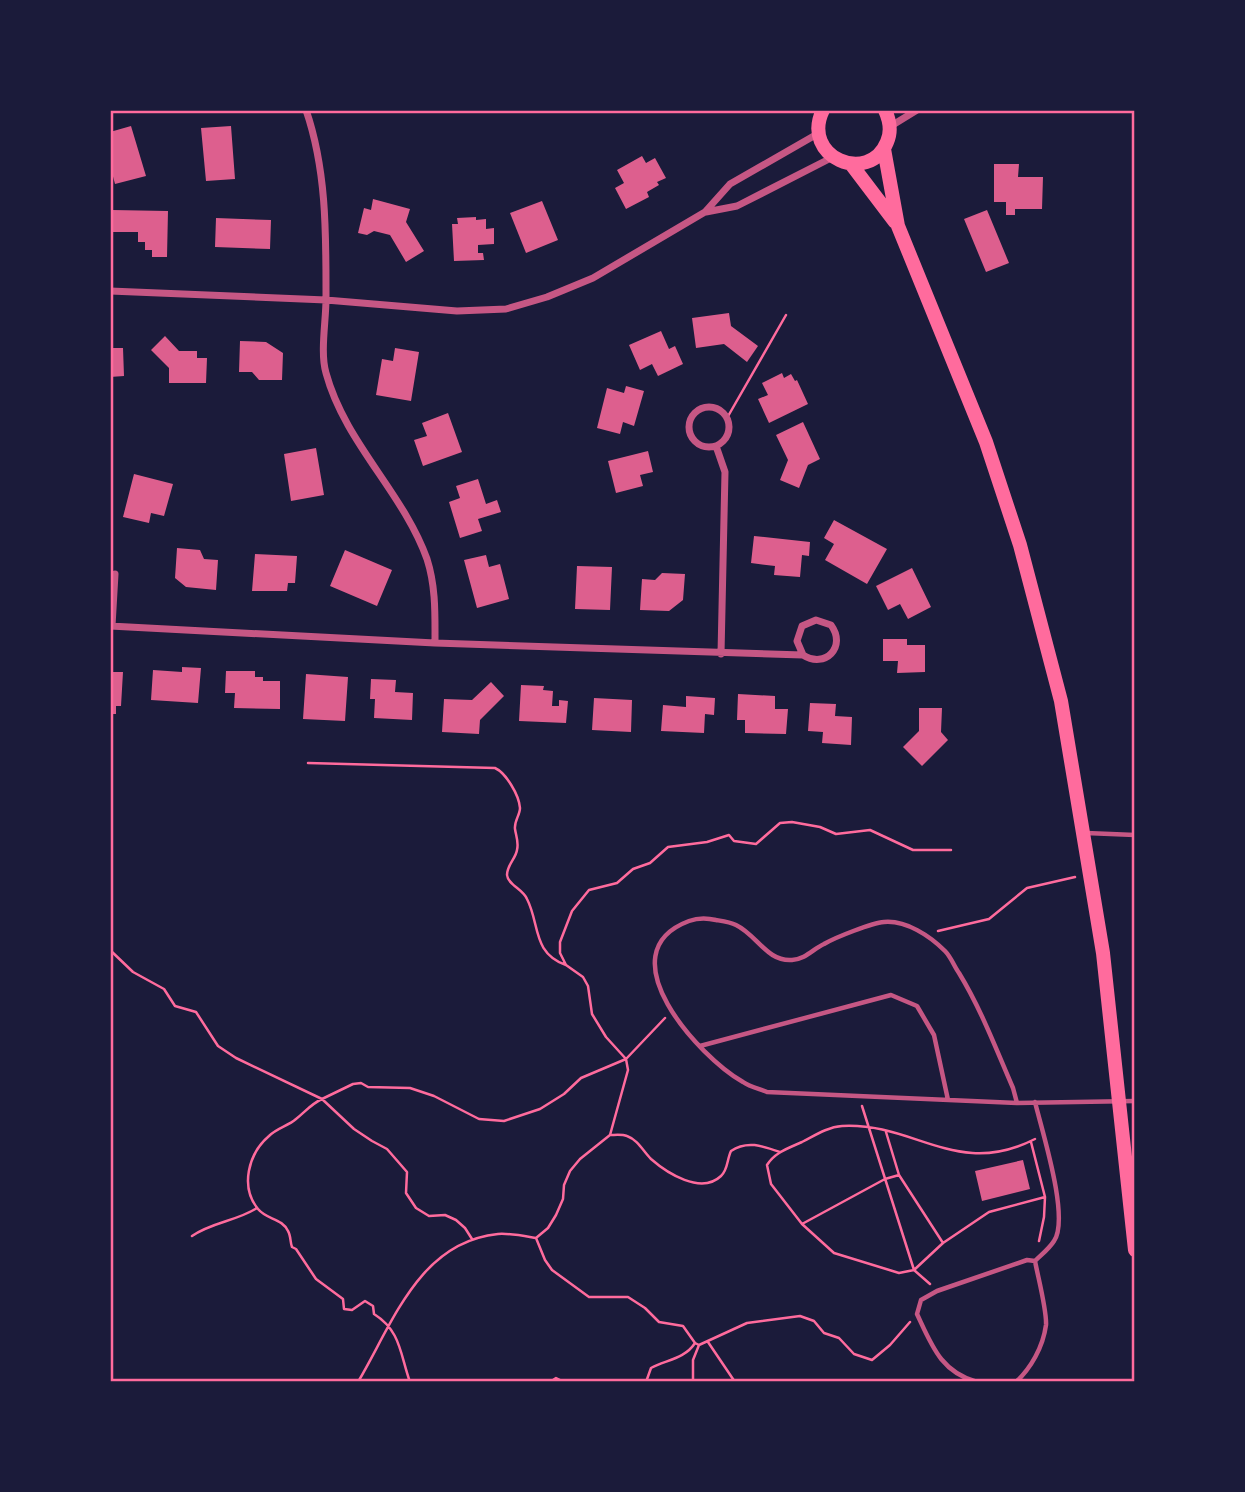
<svg xmlns="http://www.w3.org/2000/svg" width="1245" height="1492" font-family="'Public Sans',sans-serif">
	<style>
		.building { fill: #dd5f8e }
		.lines { fill: none; stroke-linecap: round; stroke-linejoin: round }
		.path { stroke: #ff6b9d; stroke-width: 2.5 }
		.service { stroke: #c65784; stroke-width: 4.5 }
		.minor { stroke: #c65784; stroke-width: 7 }
		.primary { stroke: #ff6b9d; stroke-width: 14 }
		.neatline { fill: none; stroke: #ff6b9d; stroke-width: 2.5 }
	</style>
	<rect width="100%" height="100%" fill="#1b1b3a"/>
	<path class="building" d="M131,126L146,176L115,184L110,165V132Z
		M231,126L235,179L206,181L201,128Z
		M642,156L646,163L655,158L666,178L657,182L659,185L647,192L649,197L626,209L615,188L624,183L617,170Z
		M994,164H1019L1018,177H1043L1042,209H1015V215H1006V202H994Z
		M373,199L410,209L406,222L424,251L406,262L390,235L374,231L367,235L358,233L364,208L371,210Z
		M542,201L558,240L526,253L510,213Z
		M112,210L168,211L167,257H152V250H145V242H138V232H111Z
		M987,210L1009,263L986,272L964,219Z
		M476,217V220L486,219V229L494,228V244L478,245V253H483L484,260L454,261L452,224H458L457,218Z
		M216,218L271,220L270,249L215,247Z
		M729,313L731,326L758,346L747,362L724,344L696,348L692,318Z
		M661,331L669,349L675,346L683,364L658,376L652,364L640,370L629,345Z
		M165,336L179,351H197V358H207L206,383H169V368L151,350Z
		M240,341L266,342L283,353L282,380H259L252,372H239Z
		M110,348H123L124,376L110,377Z
		M395,348L419,352L411,401L376,395L382,359L393,361Z
		M782,373L784,378L791,374L795,381L797,380L808,404L769,423L758,399L768,395L762,383Z
		M626,386L644,391L634,426L623,422L620,434L597,428L607,388L624,393Z
		M448,413L462,452L423,466L414,440L427,436L422,423Z
		M803,422L820,459L808,465L799,488L780,480L788,460L776,435Z
		M316,448L324,495L291,501L284,454Z
		M648,451L653,472L640,475L643,486L616,493L608,461Z
		M134,474L173,484L164,516L151,513L149,523L123,517Z
		M478,479L486,504L497,500L501,512L478,519L482,531L460,538L449,502L460,498L456,486Z
		M834,520L887,549L867,584L825,560L834,544L824,538Z
		M754,536L810,542L809,556L802,555L800,577L774,575L775,566L751,563Z
		M177,548L200,550L204,559L218,560L216,590L186,587L175,578Z
		M345,550L392,570L377,606L330,586Z
		M255,554L297,556L295,583H288L287,591H252Z
		M486,555L489,567L500,564L509,599L477,608L464,560Z
		M577,566L612,567L610,610L575,609Z
		M912,568L931,607L908,619L900,604L888,610L876,586Z
		M662,573L685,574L683,600L669,611L640,610L642,579L655,580Z
		M883,639H907V645H925V672L897,673L898,661H883Z
		M182,667L201,668L198,703L151,700L153,670L182,672Z
		M226,671H255V677H263V681H280V709L234,708L235,693H225Z
		M110,672H123L121,706H116V714H110Z
		M306,674L348,677L345,721L303,719Z
		M371,679L396,680L395,692L413,693L412,720L374,718L375,699H370Z
		M491,682L504,696L480,720L479,734L442,732L444,699L472,700Z
		M521,685L544,686L543,690L553,691L552,706H559V700L568,701L566,723L519,721Z
		M738,694L775,696V709H788L786,734L745,733V720H737Z
		M686,696L715,698L714,715L705,714L704,733L661,731L663,705L686,707Z
		M594,698L632,700L631,732L592,730Z
		M810,703L836,704L835,716L852,717L851,745L822,743L823,732L808,731Z
		M919,708H942L941,732L948,740L922,766L903,747L919,731Z
		M1023,1160L1030,1189L982,1201L975,1171Z"/>
	<g class="lines">
		<path class="path" d="M727,418L786,315
			M308,763L495,768C506,773 519,795 520,808C520,815 514,821 515,829C516,836 519,842 517,850C516,858 507,865 507,875C508,885 523,889 527,899C540,924 532,953 566,965
			M938,931L989,919L1027,888L1075,877
			M110,950L133,972L164,989L175,1006L196,1012L218,1046L236,1058L322,1099L353,1084L361,1083L368,1087L410,1088L434,1096L479,1119L504,1121L540,1109L564,1094L581,1078L626,1059L628,1070L610,1135L580,1159L570,1171L564,1185L563,1199L556,1215L548,1228L536,1238C524,1236 509,1233 498,1234C419,1242 393,1323 358,1382
			M665,1018L626,1059L606,1037L592,1014L588,986L583,977L566,965L560,953V942L572,911L589,890L617,883L633,869L650,863L668,847L707,842L729,835L734,841L756,844L780,823L792,822L820,827L836,834L870,830L913,850H951
			M862,1106L914,1270L930,1284
			M886,1132L899,1175L943,1243
			M610,1135C615,1135 622,1134 627,1136C638,1140 643,1151 651,1159C667,1173 701,1195 721,1176C728,1170 727,1159 731,1151C747,1140 763,1146 780,1152
			M1031,1142L1045,1197L1044,1217L1039,1241
			M899,1175L885,1179L802,1224L771,1184L767,1165C775,1152 789,1148 802,1142C814,1136 827,1127 842,1126C915,1122 957,1179 1035,1139
			M802,1224L834,1253L899,1273L914,1270L943,1243L989,1212L1045,1197
			M192,1236C212,1222 237,1221 257,1208
			M536,1238L545,1260L552,1270L589,1297H628L645,1308L659,1322L683,1326L695,1343L699,1345L747,1323L800,1316L814,1321L824,1333L839,1338L854,1354L872,1360L890,1345L910,1322
			M708,1342L735,1382
			M410,1382C400,1354 401,1331 374,1314L373,1306L365,1301L352,1310L344,1309L343,1299L316,1279L296,1249L292,1247C290,1242 291,1236 288,1231C282,1218 267,1220 258,1209C240,1187 248,1154 269,1136C277,1128 288,1126 296,1119C305,1112 311,1104 322,1099L354,1129L372,1141L387,1149L407,1172L406,1193L416,1208L429,1216L445,1215L456,1220L465,1228L472,1239
			M550,1382L556,1378L564,1382
			M646,1382L651,1368C665,1360 685,1359 695,1343
			M693,1382V1360L699,1345"/>
		<path class="service" d="M1086,833L1135,835
			M700,1046L891,995L917,1006L934,1035L948,1100
			M1017,1103L1013,1088C996,1049 981,1009 959,973C954,966 951,957 945,951C930,936 906,920 884,922C872,923 836,937 824,944C813,949 806,959 792,960C767,962 757,935 736,925C730,922 722,921 716,920C708,918 697,918 689,921C604,953 699,1057 743,1082C750,1087 760,1089 767,1092L1017,1103L1135,1101
			M1035,1261C1041,1255 1049,1249 1054,1241C1070,1218 1042,1131 1035,1102
			M977,1382C941,1372 932,1346 917,1314L921,1300L937,1291L1027,1260L1035,1261C1038,1277 1047,1311 1046,1325C1043,1347 1031,1368 1016,1382"/>
		<path class="minor" d="M306,110C327,171 326,236 326,299C326,321 320,353 326,373C345,443 403,492 427,559C436,587 435,615 435,643
			M891,126L917,110
			M706,212L737,206L833,157
			M110,291L326,300L457,311L506,309L547,297L593,278L705,212L730,184L819,133
			M689 427a20 20 0 1 1 40 0a20 20 0 1 1-40 0Z
			M716,446L725,472L721,654
			M110,626L435,643L803,655C825,669 847,647 831,625L816,620L802,626L797,641L803,655
			M112,626L115,574"/>
		<path class="primary" d="M823,110C800,157 869,186 887,142C892,131 890,121 885,110
			M884,149L898,226L986,442L1020,545L1061,701L1103,953L1135,1250
			M851,164L895,222"/>
	</g>
	<rect width="1245" height="1492" fill="none" stroke="#1b1b3a" stroke-width="224"/>
	<rect x="112" y="112" width="1021" height="1268" class="neatline"/>
</svg>
